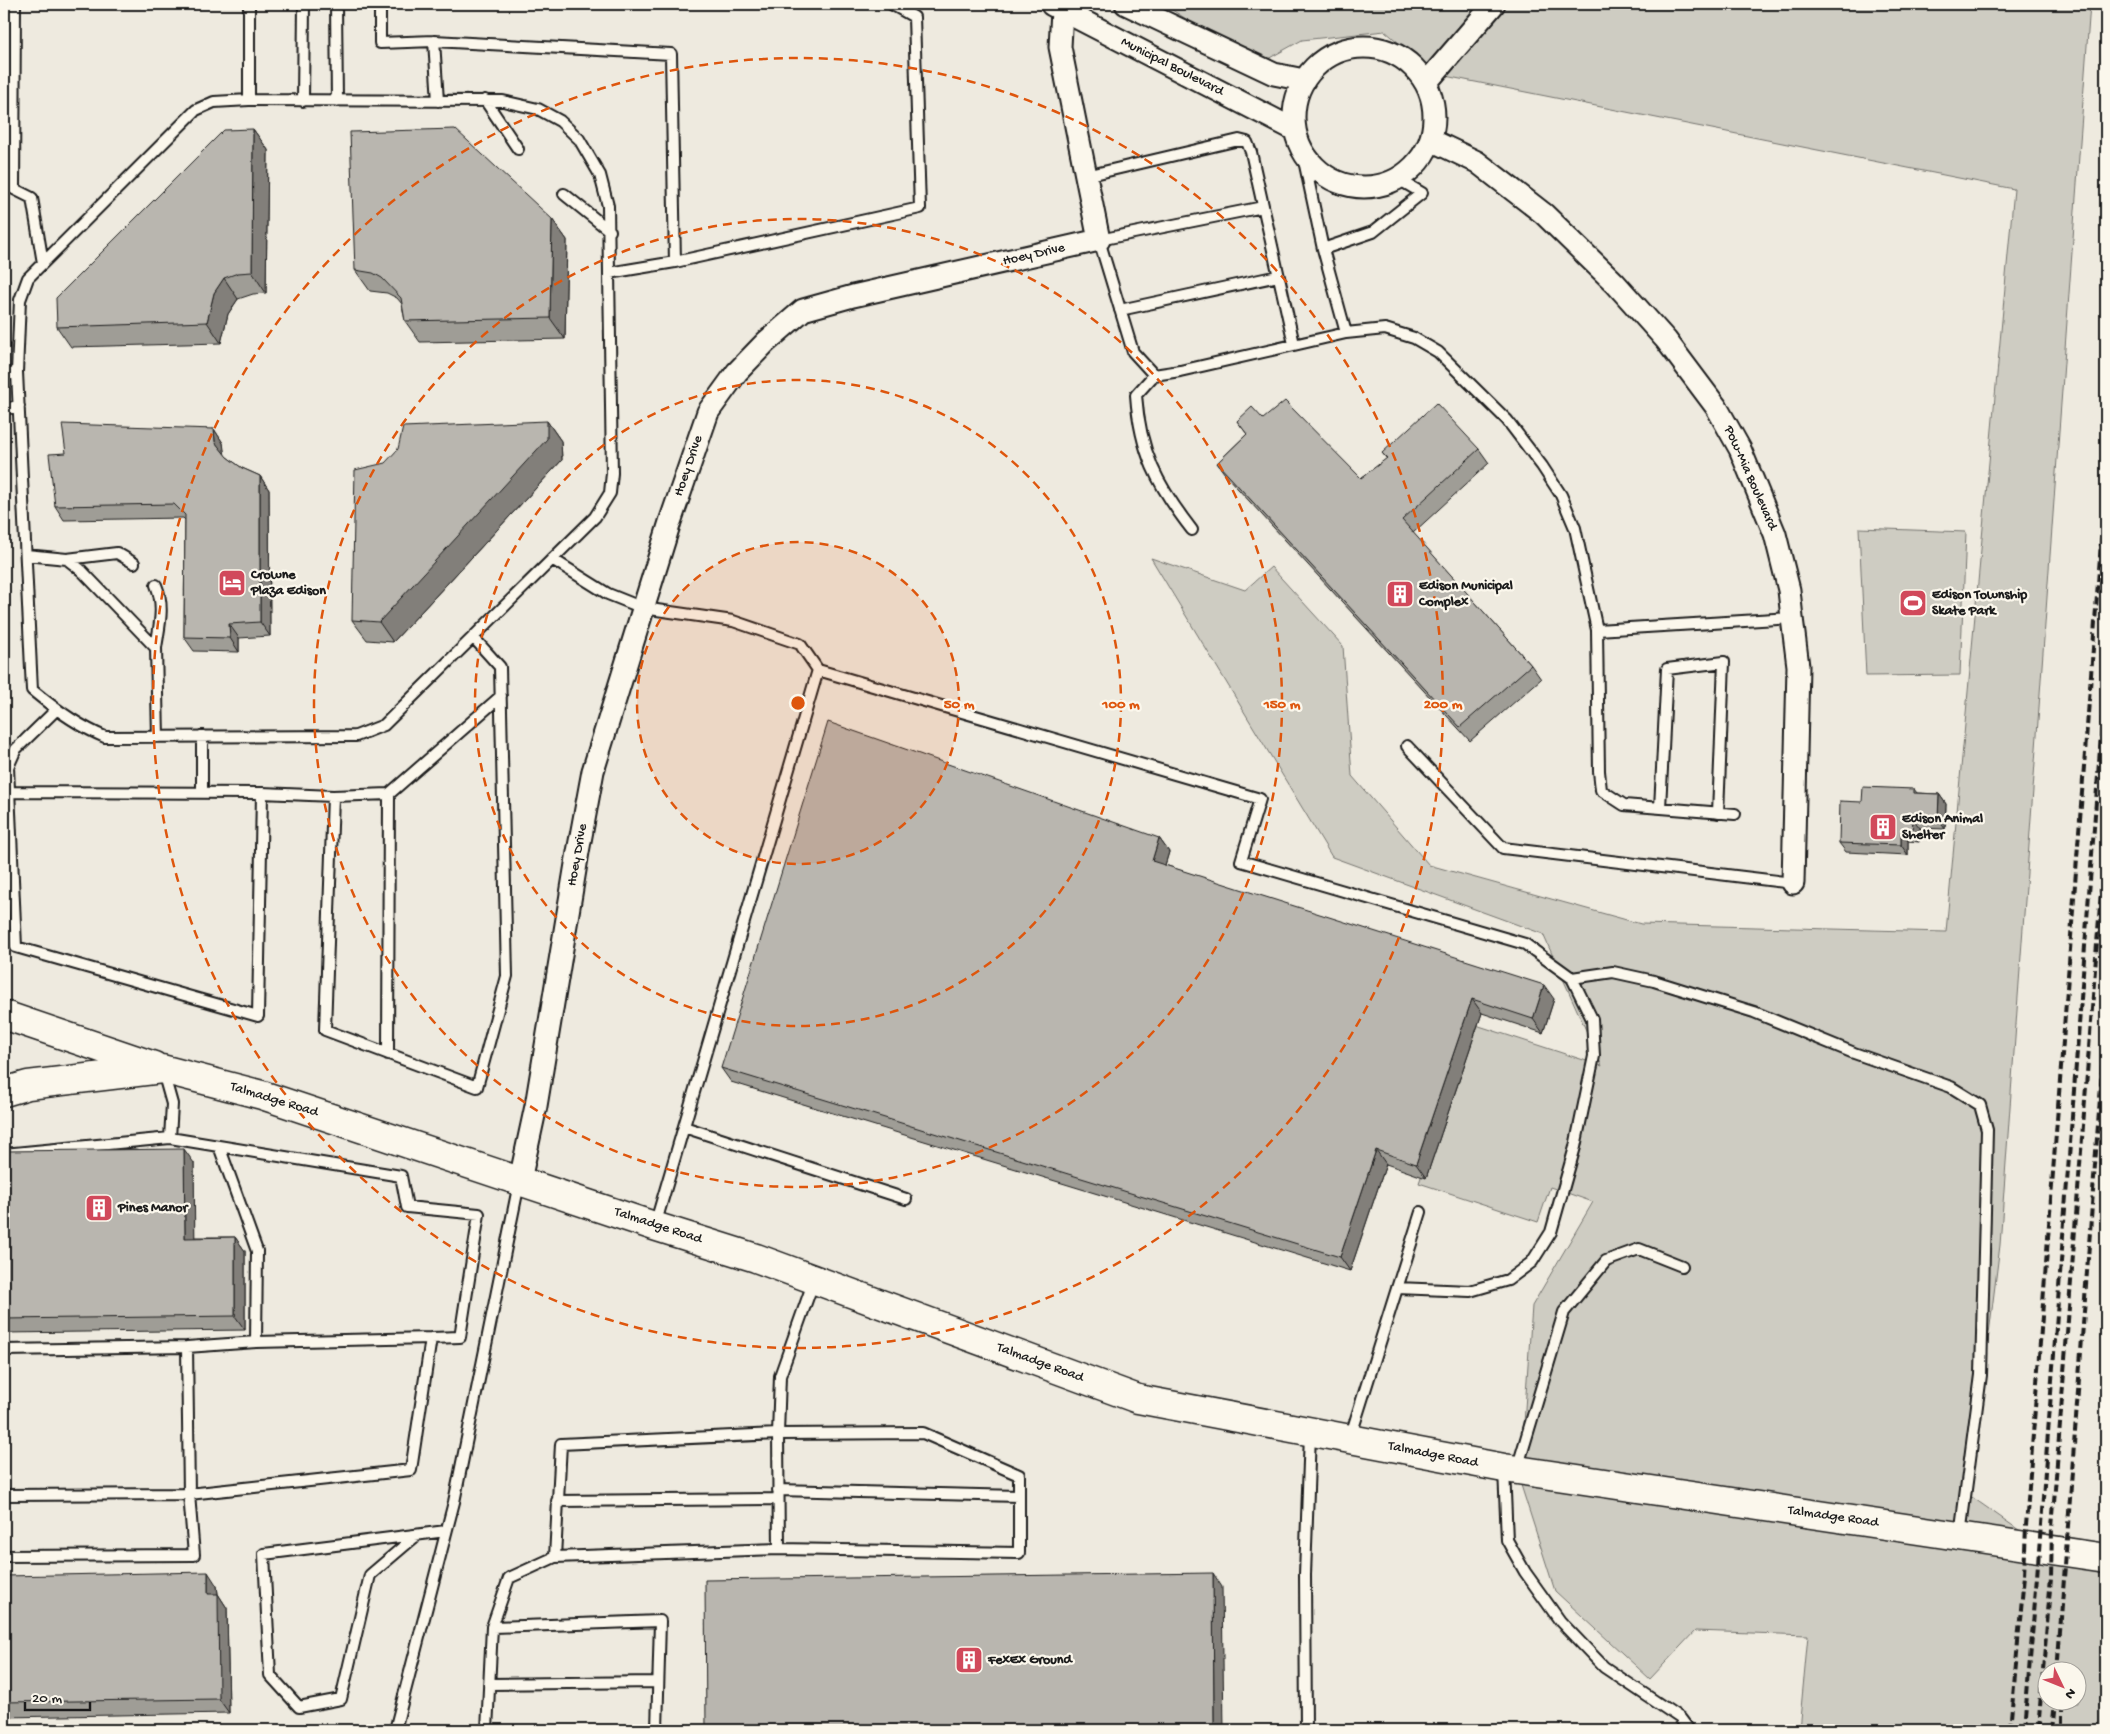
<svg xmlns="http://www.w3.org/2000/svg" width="2110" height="1734" font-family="'Gochi Hand',sans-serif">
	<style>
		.green { fill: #ceccc2; stroke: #75746f; fill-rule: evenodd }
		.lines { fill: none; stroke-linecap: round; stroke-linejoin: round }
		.lane-casing { stroke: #1c1c1c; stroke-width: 14 }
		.street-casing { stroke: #1c1c1c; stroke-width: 25 }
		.secondary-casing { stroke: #1c1c1c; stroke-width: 31 }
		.lane { stroke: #fbf7ec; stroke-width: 10 }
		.street { stroke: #fbf7ec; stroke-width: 21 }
		.secondary { stroke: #fbf7ec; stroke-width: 28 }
		.rail { stroke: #1c1c1c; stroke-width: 4; stroke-dasharray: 8 4; stroke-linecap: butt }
		.wall { fill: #9f9d96; stroke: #1c1c1c }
		.shaded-wall { fill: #827f7a; stroke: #1c1c1c }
		.building { fill: #b9b6af; stroke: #1c1c1c }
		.ring { fill: none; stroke: #de560d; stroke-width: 2.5; stroke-dasharray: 9 6 }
		.labels { text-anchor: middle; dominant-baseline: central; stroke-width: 4.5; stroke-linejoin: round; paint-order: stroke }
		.street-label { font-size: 14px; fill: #1c1c1c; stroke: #fbf7ec }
		.poi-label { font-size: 14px; font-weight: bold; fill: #1c1c1c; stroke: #fbf7ec; text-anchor: start }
		.centre { fill: #de560d; stroke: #fbf7ec; stroke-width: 2.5 }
		.ring-label { font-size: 15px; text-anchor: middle; font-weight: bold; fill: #de560d; stroke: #fbf7ec; stroke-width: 4.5; stroke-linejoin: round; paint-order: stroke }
	</style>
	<rect width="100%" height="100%" fill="#eeeadf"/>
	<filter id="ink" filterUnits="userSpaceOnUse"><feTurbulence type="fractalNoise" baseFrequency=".02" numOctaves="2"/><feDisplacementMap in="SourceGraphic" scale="10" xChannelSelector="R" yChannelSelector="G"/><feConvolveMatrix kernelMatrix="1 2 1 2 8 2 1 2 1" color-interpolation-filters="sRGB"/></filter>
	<g filter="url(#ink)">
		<path class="green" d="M1163,4H2090L2000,1245L1969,1495L2066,1563L2106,1570V1730H1799L1808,1635L1695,1631L1650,1679L1555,1591L1520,1482L1532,1306L1593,1202L1550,1187L1538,1222L1419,1183L1473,1024L1602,1066L1543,934L1332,857L1151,558L1245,590L1271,567L1343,646L1352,776L1429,865L1641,924L1946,932L2014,189L1435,74L1385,31L1302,40L1257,65ZM2048,1672H2078V1702H2048Z
			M1859,528L1966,532L1960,675L1866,676Z"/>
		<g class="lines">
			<defs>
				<path id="lane" d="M15,4L14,189L32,198L43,263
					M249,4V100
					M336,4L337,101
					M380,4V43L434,41L671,54L675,262L609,273
					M434,41L438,101
					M249,100L503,101L538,109L560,121L579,139L600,175L608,206L612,473L610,493L595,517L384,725L356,736L105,737C78,726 55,709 32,690L17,372L20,300L28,278L196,110L214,102Z
					M485,100L518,149
					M303,101L304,4
					M1302,151L1323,249L1346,333L1385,329L1414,338L1438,352L1507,420L1542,466L1561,495L1575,528L1597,630L1599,771L1601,790L1624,805L1735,814
					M1086,176L1239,140L1247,142L1251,152L1294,344
					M564,194L610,231
					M1263,207L1099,240L1133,352L1154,375L1180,371L1346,333
					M1323,249L1373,232L1422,193L1398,179
					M675,262L920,208L914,17L891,4
					M1120,310L1278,276
					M1154,375L1136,395C1140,452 1157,485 1192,530
					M4,376L17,372
					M4,409L19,406
					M26,555L67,559L82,571L156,648L158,737
					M67,559L117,553L134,563
					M552,559L608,594L643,608L733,621L800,644L818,670
					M156,585C165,606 159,627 156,648
					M1597,630L1792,618
					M56,710L16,749L8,767L16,947L258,1016L262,793
					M1407,746L1503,848L1793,883
					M9,792L262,793L333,796L389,794L501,696
					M202,793V736
					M333,796L325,1030L477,1087L507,976L500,667L473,637
					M1660,808L1667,669L1724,662L1718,813
					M1572,978L1613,972L1654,981L1754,1012L1854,1053L1951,1087L1980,1105L1987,1130L1981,1375L1960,1535
					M388,1054L389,794
					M163,1072L172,1104L170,1138L401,1176L407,1207L479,1214L460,1337L431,1338
					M684,1127L906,1199
					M219,1146L257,1251L256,1342
					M4,1154L170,1138
					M655,1225L818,670L1260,799L1241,861L1525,944L1572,978L1592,1019L1594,1056L1575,1147L1551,1232L1532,1262L1508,1280L1470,1291L1397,1288
					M4,1350L187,1347
					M1350,1438L1421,1212
					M1504,1469L1507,1540L1525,1572L1560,1621L1604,1667L1680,1718L1689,1730
					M1517,1469L1564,1312L1606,1261L1639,1249L1682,1266
					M778,1490L1019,1496
					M4,1495L189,1494L411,1470L431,1338L256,1342L187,1347L189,1494L194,1555L4,1556
					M557,1501L778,1499
					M417,1535L370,1575L341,1699L299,1707L270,1675L264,1554L446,1531
					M779,1549L778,1434L780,1376L814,1280
					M492,1627L660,1621L657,1730
					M489,1684L658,1682
					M395,1730L454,1502L519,1183
					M487,1730L492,1627L509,1578L555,1557L779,1549L1019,1553V1475L923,1433L778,1434L561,1444L555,1557
					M1306,1730L1305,1575L1310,1433"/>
				<path id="street" d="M1126,4L1274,74L1304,80
					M1052,5L1295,130
					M1294 117a70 70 0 1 1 140 0a70 70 0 1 1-140 0Z
					M1426,83L1494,4
					M1431,140L1477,162L1544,214L1615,283L1666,340L1717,408L1740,449L1775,534L1789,590L1792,618L1798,666L1793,883
					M520,1180L536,1106L578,852L593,771L670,522L708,412L737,372L766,342L803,310L853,296L1099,240L1060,47L1062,10"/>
				<path id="secondary" d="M4,1015L154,1066
					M4,1092L28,1085L162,1069L262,1095L654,1226L756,1258L1138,1399L1504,1468L2106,1558"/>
			</defs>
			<use href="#lane" class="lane-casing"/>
			<use href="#street" class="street-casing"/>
			<use href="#secondary" class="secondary-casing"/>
			<use href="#lane" class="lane"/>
			<use href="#street" class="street"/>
			<use href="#secondary" class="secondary"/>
			<path class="rail" d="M2057,1672L2106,1018
				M2060,1703V1730
				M2010,1730L2024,1576L2026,1526L2106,478
				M2024,1730L2037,1577L2106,670
				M2038,1730L2051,1577L2052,1528L2106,827
				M2051,1730L2054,1702"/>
		</g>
		<path class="wall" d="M253,129L268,150L266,293L253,294L238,299L228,314L221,343L71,347L57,327Z
			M552,219L567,240L565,339L420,342L405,321L402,304L397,298L387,293L370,291L355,270Z
			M1263,419L1361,478L1387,459L1382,453L1479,449L1489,463L1413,533L1531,665L1541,679L1470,741L1227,477L1217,463L1247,434L1237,421Z
			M547,421L561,441L562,460L393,642L367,640L352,620Z
			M214,429L223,443L224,454L227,457L242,468L260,476L269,490L270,636L239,638V652L194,651L184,637L185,520L183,518L64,520L55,506L66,453Z
			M1914,789L1917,793L1939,794L1946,804L1945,829L1920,828L1919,842L1908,841V855L1846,852L1839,843L1862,802Z
			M1159,838L1169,852L1165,865L1554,999L1543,1033L1482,1013L1426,1178L1386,1164L1350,1271L731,1082L721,1068Z
			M4,1151L194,1163V1237H235L245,1251V1330L4,1333Z
			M4,1576L217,1586L218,1594L227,1608L229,1713L4,1717Z"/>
		<path class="shaded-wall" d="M253,129L268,150L266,293L252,272Z
			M552,219L567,240L565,339L550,318Z
			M224,278L238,299L228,314L221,343L207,322L214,293Z
			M547,421L561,441L562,460L393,642L379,622Z
			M214,429L223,443L225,456L215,442Z
			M260,476L269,490L270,636L260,622Z
			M229,624L239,638V652L230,638Z
			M1939,794L1946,804L1945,829L1938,819Z
			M1913,819L1920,828L1919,842L1912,832Z
			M1901,832L1908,841V855L1901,845Z
			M1159,838L1169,852L1162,875L1152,861Z
			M1544,985L1554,999L1543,1033L1533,1019Z
			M1472,999L1482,1013L1426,1178L1416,1164Z
			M184,1149L194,1163L195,1252L185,1238Z
			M1376,1150L1386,1164L1350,1271L1340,1257Z
			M235,1237L245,1251V1330L235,1316Z
			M208,1572L217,1586L218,1594L227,1608L229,1713L219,1699L208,1594Z
			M1213,1573L1222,1587L1224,1730H1214Z"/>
		<path class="building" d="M253,129L252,272L238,273L224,278L214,293L207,322L57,327L56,298L224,130Z
			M455,129L552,219L550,318L405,321L401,298L382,278L373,273L355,270L350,132Z
			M1285,401L1361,478L1387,458L1382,453L1436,403L1479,449L1402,520L1531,665L1460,727L1217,463L1247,434L1237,421L1252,407L1263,419Z
			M547,421V439L379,622L352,620L355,470L385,463L398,449L403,427Z
			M62,424L214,429L215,442L227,457L242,468L260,476V622L229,624L230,638L184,637L185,515L174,504L55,506L49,454L66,453Z
			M828,722L1159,838L1152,861L1544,985L1533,1019L1472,999L1416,1164L1376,1150L1340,1257L721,1068Z
			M1863,787L1914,789V793L1939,794L1938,819H1913L1912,832H1901V845L1839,843L1840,801L1862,802Z
			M184,1149L185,1238L235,1237V1316L4,1319V1151Z
			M208,1572V1594H218L219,1699L4,1702V1576Z
			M1213,1573L1214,1730H706L705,1580Z"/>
	</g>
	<circle cx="798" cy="703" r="161" fill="#de560d" fill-opacity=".12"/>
	<g class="ring">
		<circle cx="798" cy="703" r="161"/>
		<circle cx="798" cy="703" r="323"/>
		<circle cx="798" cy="703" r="484"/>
		<circle cx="798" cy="703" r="645"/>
	</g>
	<defs>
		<symbol id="hotel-square" viewBox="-11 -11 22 22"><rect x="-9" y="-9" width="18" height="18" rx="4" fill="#d1495b" stroke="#fbf7ec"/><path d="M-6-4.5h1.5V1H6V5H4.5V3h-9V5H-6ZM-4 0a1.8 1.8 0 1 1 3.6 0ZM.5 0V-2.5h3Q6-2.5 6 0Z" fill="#fff"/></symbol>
		<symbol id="building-square" viewBox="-11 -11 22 22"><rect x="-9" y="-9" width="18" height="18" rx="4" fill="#d1495b" stroke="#fbf7ec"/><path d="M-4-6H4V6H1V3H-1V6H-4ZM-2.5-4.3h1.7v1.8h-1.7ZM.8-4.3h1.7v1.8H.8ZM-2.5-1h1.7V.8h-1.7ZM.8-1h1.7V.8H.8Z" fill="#fff"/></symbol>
		<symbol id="stadium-square" viewBox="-11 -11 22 22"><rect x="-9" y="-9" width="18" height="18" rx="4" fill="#d1495b" stroke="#fbf7ec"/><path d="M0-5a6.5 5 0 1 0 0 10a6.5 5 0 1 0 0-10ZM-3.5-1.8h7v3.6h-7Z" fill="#fff"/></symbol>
	</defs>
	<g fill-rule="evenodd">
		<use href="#hotel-square" x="216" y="567" width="32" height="32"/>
		<use href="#building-square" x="1384" y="578" width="32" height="32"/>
		<use href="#stadium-square" x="1897" y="587" width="32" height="32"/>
		<use href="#building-square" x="1867" y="811" width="32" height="32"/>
		<use href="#building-square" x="83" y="1192" width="32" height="32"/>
		<use href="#building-square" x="953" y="1644" width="32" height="32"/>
	</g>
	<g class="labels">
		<g class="street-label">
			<text transform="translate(1172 67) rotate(27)">Municipal Boulevard</text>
			<text transform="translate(1034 255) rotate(-13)">Hoey Drive</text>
			<text transform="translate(689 466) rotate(-71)">Hoey Drive</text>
			<text transform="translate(1750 478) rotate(66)">Pow-Mia Boulevard</text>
			<text transform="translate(578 855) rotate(-80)">Hoey Drive</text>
			<text transform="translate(274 1100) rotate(17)">Talmadge Road</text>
			<text transform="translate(658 1226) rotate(18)">Talmadge Road</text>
			<text transform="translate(1040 1363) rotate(20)">Talmadge Road</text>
			<text transform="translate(1433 1455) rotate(11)">Talmadge Road</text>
			<text transform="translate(1833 1517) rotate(8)">Talmadge Road</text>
		</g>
		<g class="poi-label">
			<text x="251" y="575">Crowne<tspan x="251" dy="16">Plaza Edison</tspan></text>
			<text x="1419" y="586">Edison Municipal<tspan x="1419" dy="16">Complex</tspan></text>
			<text x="1932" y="595">Edison Township<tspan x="1932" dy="16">Skate Park</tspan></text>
			<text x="1902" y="819">Edison Animal<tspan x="1902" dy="16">Shelter</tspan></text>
			<text x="118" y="1208">Pines Manor</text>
			<text x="988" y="1660">FexEx Ground</text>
		</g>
	</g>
	<circle cx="798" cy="703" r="8" class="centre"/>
	<g class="ring-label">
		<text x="959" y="708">50 m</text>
		<text x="1121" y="708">100 m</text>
		<text x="1282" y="708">150 m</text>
		<text x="1443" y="708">200 m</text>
	</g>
	<rect width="2110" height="1734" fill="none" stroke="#fbf7ec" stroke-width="20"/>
	<rect x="10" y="10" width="2090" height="1714" fill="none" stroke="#1c1c1c" stroke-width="2" filter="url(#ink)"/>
	<g transform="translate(2062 1686) rotate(133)"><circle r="24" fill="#fbf7ec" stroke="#a29f99"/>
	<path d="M0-4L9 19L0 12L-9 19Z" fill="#d1495b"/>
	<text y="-8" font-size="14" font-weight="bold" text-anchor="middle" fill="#1c1c1c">N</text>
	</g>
	<path d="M25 1702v8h65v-8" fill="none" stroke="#1c1c1c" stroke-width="2.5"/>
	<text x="32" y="1702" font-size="15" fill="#1c1c1c" stroke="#fbf7ec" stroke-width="4" paint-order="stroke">20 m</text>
</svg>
